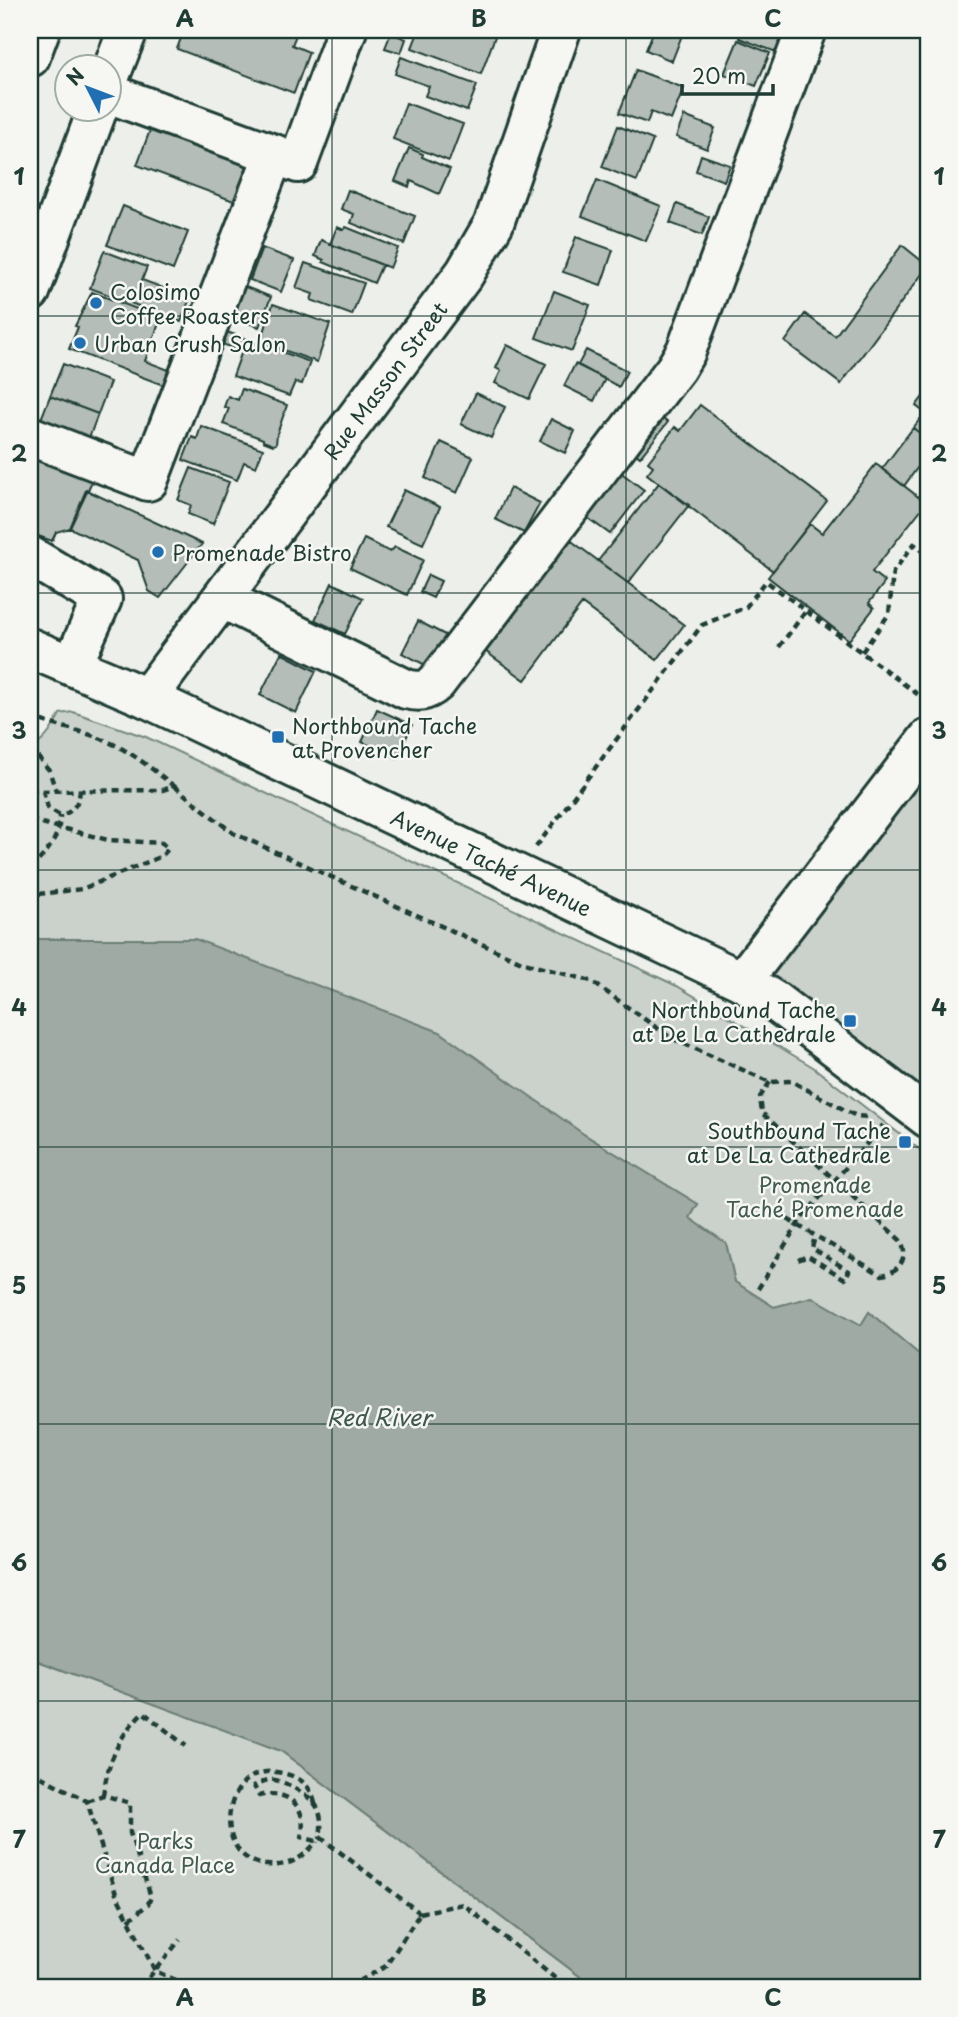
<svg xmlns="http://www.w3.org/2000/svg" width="958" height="2017" font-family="'Playpen Sans',sans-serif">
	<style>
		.green { fill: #cbd2cc; stroke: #758880; stroke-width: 2 }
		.water { fill: #9faaa4; stroke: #6c7e77; stroke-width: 2 }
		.building { fill: #b4bdb8; stroke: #1f3d34; stroke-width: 2 }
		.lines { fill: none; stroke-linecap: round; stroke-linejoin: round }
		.minor-casing { stroke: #1f3d34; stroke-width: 44 }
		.major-casing { stroke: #1f3d34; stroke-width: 44 }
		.path { stroke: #1f3d34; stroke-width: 4.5; stroke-dasharray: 7 5; stroke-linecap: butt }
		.minor { stroke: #f6f6f2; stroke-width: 38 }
		.major { stroke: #f6f6f2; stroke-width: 38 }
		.grid { fill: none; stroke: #1f3d34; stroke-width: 2; stroke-opacity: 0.55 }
		.poi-dot { fill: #1f6fb2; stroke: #f6f6f2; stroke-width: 2.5 }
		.labels { text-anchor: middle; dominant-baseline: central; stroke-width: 5; stroke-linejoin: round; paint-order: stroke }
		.poi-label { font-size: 21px; fill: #1f3d34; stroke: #f6f6f2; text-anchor: start }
		.street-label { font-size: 21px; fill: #1f3d34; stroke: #f6f6f2 }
		.park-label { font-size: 21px; fill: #415b52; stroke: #f6f6f2 }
		.water-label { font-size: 23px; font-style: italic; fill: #3f5850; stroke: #f6f6f2 }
		.neatline { fill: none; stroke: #1f3d34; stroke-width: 2.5 }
		.grid-label { font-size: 23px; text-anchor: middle; font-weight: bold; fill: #1f3d34 }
	</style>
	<rect width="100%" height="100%" fill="#edefea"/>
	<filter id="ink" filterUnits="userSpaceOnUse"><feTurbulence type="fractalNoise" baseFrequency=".0143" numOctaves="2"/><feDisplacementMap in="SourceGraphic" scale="14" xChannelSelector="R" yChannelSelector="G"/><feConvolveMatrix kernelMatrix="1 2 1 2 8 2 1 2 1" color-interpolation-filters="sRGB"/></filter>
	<g filter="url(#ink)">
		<path class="green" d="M73,712L146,737L677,986L813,1067L928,1156V1362L869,1312L861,1325L812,1297L774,1307L735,1282L726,1243L689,1218L698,1204L585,1135L30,939V749C46,741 52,729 60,714Z
			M928,739V1118L743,981Z
			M30,1658L281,1751L594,1987H30Z"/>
		<path class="water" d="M30,939H195L440,1032L585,1135L698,1204L690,1218L726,1243L735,1282L774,1307L812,1297L861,1325L869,1312L928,1362V1987H594L281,1751L30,1658Z"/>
		<path class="building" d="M184,30H298L292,45L309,52L294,93L177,49Z
			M419,30H495L497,31L481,74L412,48Z
			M654,30H684L672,61L646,50Z
			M742,30H784L776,52L739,38Z
			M391,33L406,39L401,53L385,48Z
			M738,40L770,53L756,86L724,74Z
			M401,57L477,85L467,111L425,96L429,86L395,74Z
			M636,70L684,88L671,120L651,112L647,123L619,113Z
			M406,103L463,124L449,161L393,139Z
			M684,116L715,128L707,149L676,137Z
			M152,125L254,163L239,203L137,165Z
			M618,126L653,140L637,181L602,167Z
			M409,148L423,154L422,157L450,169L439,194L411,181L409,187L395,181Z
			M701,155L730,165L724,181L696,171Z
			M597,180L661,206L646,241L582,216Z
			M348,190L415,216L404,244L351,223L354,214L341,209Z
			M677,204L709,217L702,235L670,223Z
			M123,206L188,232L173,270L107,245Z
			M337,227L344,230L346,227L398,248L390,268L330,244Z
			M576,237L613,250L601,285L563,272Z
			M321,240L382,265L374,283L323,262L324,260L315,256Z
			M902,245L928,266L841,384L785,342L805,314L835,336Z
			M262,248L294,260L281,292L250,280Z
			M104,251L147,267L142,280L190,298L181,322L90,288Z
			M305,263L364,283L352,315L311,300L313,294L296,288Z
			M243,286L271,297L259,327L232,317Z
			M554,291L590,305L572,351L536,338Z
			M92,292L161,318L145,361L169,370L163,385L69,349L78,327L75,326Z
			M273,304L330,324L317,362L261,342Z
			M227,332L310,362L302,384L295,382L289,396L233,376L242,351L222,344Z
			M507,345L546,364L529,399L495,383L501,371L496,368Z
			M586,350L627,371L619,387L578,365Z
			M63,364L110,382L98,414L50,396Z
			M575,364L605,379L594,401L564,386Z
			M242,389L287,405L277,434L276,444L273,445L263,441V439L223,424L229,408L224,407L228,396L238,400Z
			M928,390V439L913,428L925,413L916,406Z
			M476,393L505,407L491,438L461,424Z
			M50,396L98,414L86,446L38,427Z
			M700,405L827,501L773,571L647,474L653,466L648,462L675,427L680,431Z
			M654,411L668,422L640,457L627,447Z
			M551,419L575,431L565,453L540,441Z
			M201,426L263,449L256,467L244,462L237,480L183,460L192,437L197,439Z
			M913,428L928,439V453L904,486L882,469Z
			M441,442L473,457L457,493L425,478Z
			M30,455L93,479L70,528L56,532L52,541L30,533Z
			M876,464L926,503L872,572L885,582L869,603L874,608L849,640L768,577L810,524L822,533Z
			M191,468L229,482L213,524L188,514L191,505L178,500Z
			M619,471L644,490L610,534L585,516Z
			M659,483L689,505L628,583L598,561Z
			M510,488L540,503L524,533L495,519Z
			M86,490L202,544L160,598L149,591L138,560L70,528Z
			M404,490L440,507L423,544L386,527Z
			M364,539L390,552L395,547L423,560L407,595L350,568Z
			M569,539L684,625L657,660L582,604L525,680L485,651Z
			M428,575L441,581L433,598L420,592Z
			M332,583L363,598L345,634L315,620Z
			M418,621L449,637L433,669L402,653Z
			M281,653L316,671L296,713L260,695Z
			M377,709L412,725L397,758L362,742Z"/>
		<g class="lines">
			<defs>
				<g id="minor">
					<path d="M108,93L298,163L347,30"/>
					<path d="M30,436L148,481L274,154"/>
					<path d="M30,556L102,599L72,666"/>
					<path d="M223,599L406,689C418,692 426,692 436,683L676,368L686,351L806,30"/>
					<path id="s1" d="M30,648L147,698L742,981L776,1002L928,1118"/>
					<path id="s2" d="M147,698L465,273L494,223L561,30"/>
					<path d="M742,981L928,739"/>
				</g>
				<path id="major" d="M30,57L40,30
					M108,81L128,30
					M30,292L98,108"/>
			</defs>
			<use href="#minor" class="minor-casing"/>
			<use href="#major" class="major-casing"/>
			<path class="path" d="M779,647L806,611
				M862,652L889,614L893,572L914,544L928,555
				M30,716C52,726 76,729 99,738C127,748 151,768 174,786L163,790L30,791
				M30,747L49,770L56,791
				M174,786L233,833L524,963L591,981L671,1038L770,1082L791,1081L856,1116L870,1117
				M43,791L48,808L60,815C73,813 79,803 80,790
				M30,820L108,840L162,843L168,849L162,856L82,889L30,895
				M536,847L702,625L746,607L766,581L928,702
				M30,869C46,854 60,838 60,815
				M770,1082L760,1097L762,1113L900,1240C910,1256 900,1272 882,1275L770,1209
				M798,1260L808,1256L845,1279L849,1271L812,1248L815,1236
				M758,1289L801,1219L883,1125
				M30,1771L87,1801L116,1894L155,1971L192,1987
				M103,1795C108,1762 119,1735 143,1712L186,1746
				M87,1801L103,1795L130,1803V1833L151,1897L148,1904L129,1920
				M315,1803C310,1785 301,1777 282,1773C222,1759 208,1860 267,1865C290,1867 303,1858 317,1841
				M316,1841L301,1837C309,1808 288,1788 259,1796L254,1786C258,1784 265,1780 270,1780C281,1778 308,1795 315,1804C322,1813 322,1826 320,1837L420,1913
				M420,1913L463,1904L566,1987
				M141,1987L180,1940
				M349,1987L386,1966L420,1913"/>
			<use href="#minor" class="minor"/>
			<use href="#major" class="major"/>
		</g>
	</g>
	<path class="grid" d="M332,30V1987M626,30V1987M30,316H928M30,593H928M30,870H928M30,1147H928M30,1424H928M30,1701H928"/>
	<g class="poi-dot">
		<circle cx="96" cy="303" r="7"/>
		<circle cx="80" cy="343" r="7"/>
		<circle cx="158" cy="552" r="7"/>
		<rect x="271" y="730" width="14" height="14" rx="3.5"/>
		<rect x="843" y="1014" width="14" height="14" rx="3.5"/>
		<rect x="898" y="1135" width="14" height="14" rx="3.5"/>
	</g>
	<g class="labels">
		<g class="poi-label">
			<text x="110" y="291">Colosimo<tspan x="110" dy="24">Coffee Roasters</tspan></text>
			<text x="94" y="343">Urban Crush Salon</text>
			<text x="172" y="552">Promenade Bistro</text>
			<text x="292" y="725">Northbound Tache<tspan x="292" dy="24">at Provencher</tspan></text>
			<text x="836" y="1009" text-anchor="end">Northbound Tache<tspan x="836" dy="24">at De La Cathedrale</tspan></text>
			<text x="891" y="1130" text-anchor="end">Southbound Tache<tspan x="891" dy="24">at De La Cathedrale</tspan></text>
		</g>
		<g class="street-label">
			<text stroke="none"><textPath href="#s2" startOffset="397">Rue Masson Street</textPath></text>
			<text stroke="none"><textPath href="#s1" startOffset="509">Avenue Taché Avenue</textPath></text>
		</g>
		<g class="park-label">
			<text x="815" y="1184">Promenade<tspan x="815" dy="24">Taché Promenade</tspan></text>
			<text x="165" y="1840">Parks<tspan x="165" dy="24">Canada Place</tspan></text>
		</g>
		<g class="water-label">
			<text x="379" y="1416">Red River</text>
		</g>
	</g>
	<rect width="958" height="2017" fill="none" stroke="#f6f6f2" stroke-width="77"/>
	<g transform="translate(88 88) rotate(312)"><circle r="33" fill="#f6f6f2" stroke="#a0aca6" stroke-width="2"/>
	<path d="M0-5L12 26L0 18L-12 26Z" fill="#1f6fb2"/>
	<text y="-10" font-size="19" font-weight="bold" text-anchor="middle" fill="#1f3d34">N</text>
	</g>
	<path d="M682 84v10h91v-10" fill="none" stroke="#1f3d34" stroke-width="3.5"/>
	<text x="692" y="84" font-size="21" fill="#1f3d34" stroke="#f6f6f2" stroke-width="5" paint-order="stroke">20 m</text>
	<rect x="38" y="38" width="882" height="1941" class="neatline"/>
	<g class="grid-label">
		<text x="185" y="27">A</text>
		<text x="479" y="27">B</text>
		<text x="773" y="27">C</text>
		<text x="19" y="185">1</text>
		<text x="939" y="185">1</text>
		<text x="19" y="462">2</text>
		<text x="939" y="462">2</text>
		<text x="19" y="739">3</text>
		<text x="939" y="739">3</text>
		<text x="19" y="1016">4</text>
		<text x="939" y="1016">4</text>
		<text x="19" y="1294">5</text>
		<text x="939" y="1294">5</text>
		<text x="19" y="1571">6</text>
		<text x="939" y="1571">6</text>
		<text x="19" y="1848">7</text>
		<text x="939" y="1848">7</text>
		<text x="185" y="2006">A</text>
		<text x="479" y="2006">B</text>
		<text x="773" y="2006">C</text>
	</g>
</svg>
